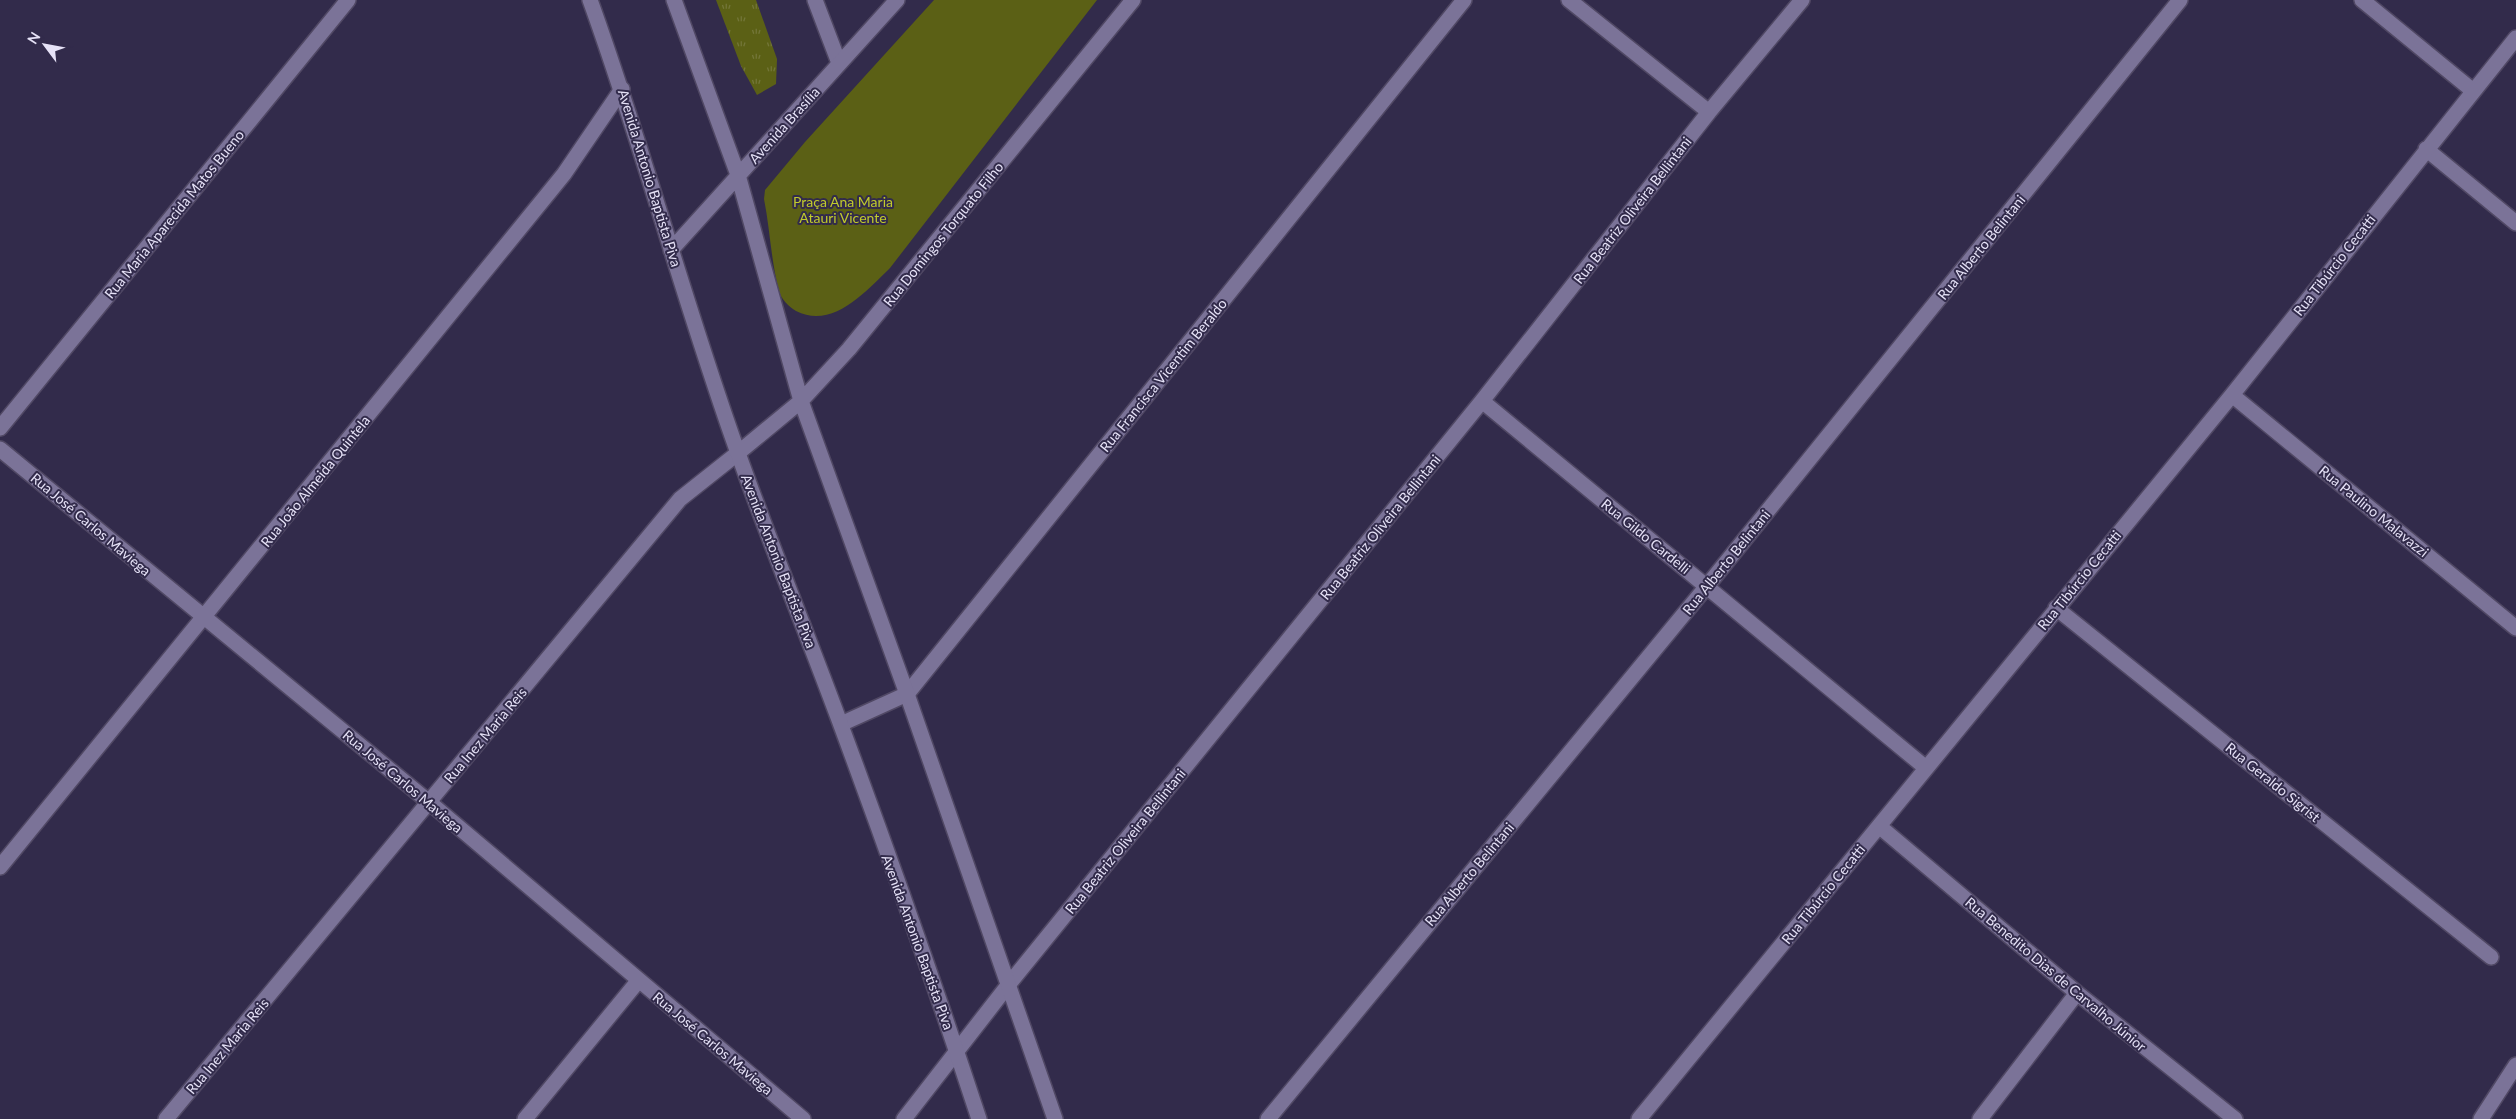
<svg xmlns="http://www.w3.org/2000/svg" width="2516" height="1119" font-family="Lato,sans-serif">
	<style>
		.grass { fill: url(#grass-tufts) }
		.green { fill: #5b6015 }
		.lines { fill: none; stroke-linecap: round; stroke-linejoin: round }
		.street-casing { stroke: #504864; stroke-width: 18 }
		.secondary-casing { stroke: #504864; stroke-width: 18 }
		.street { stroke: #7b7398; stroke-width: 15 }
		.secondary { stroke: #7b7398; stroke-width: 15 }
		.labels { text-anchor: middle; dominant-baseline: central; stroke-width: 4; stroke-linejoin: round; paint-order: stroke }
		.street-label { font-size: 14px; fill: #e6e2f7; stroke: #322b4b }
		.park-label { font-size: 14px; fill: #c1cb2c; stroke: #322b4b }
	</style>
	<defs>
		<pattern id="grass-tufts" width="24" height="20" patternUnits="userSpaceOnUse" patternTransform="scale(1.25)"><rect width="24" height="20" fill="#5b6015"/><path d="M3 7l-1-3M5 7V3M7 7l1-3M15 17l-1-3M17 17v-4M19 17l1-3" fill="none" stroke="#737638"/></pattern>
	</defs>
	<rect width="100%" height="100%" fill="#322b4b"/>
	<path class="grass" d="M716,0H756L777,59L776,84L757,95L741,66Z"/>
	<path class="green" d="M934,0H1097L890,268C866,291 833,330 796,311C789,307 781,299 779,291C771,261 770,229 764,199L765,190L805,142Z"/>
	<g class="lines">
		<defs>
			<path id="street" d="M815,0L839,63
				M1569,0L1709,112
				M2362,0L2472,90
				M2426,149L2516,223
				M2232,395L2516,628
				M1482,401L1926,768
				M0,428L348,0
				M0,449L429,802L803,1119
				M2056,608L2491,957
				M841,724L907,694L1464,0
				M1879,826L2077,993L2235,1119
				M0,867L564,174L622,89
				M166,1119L680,499L738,453
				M525,1119L639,980
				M904,1119L1009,984L1482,401L1709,112L1802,0
				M1268,1119L1707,586L2180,0
				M1639,1119L2232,395L2516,38
				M1980,1119L2077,993
				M2481,1119L2516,1065"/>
			<path id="secondary" d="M590,0C644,149 684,303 738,453C770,543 806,631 839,720C888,852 935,985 979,1119
				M674,0L738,175L801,401L907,694L1055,1119
				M671,250L897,0
				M738,453L801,401L849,349L1133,0"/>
		</defs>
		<use href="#street" class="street-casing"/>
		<use href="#secondary" class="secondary-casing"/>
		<use href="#street" class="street"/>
		<use href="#secondary" class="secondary"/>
	</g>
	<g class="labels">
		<g class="street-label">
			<text transform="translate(784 125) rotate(-48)">Avenida Brasília</text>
			<text transform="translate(650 178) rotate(73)">Avenida Antonio Baptista Piva</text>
			<text transform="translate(1632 210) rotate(-52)">Rua Beatriz Oliveira Bellintani</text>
			<text transform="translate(174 214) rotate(-51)">Rua Maria Aparecida Matos Bueno</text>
			<text transform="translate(943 234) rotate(-51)">Rua Domingos Torquato Filho</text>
			<text transform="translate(1981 247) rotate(-51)">Rua Alberto Belintani</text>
			<text transform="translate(2334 265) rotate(-52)">Rua Tibúrcio Cecatti</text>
			<text transform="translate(1163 375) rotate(-51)">Rua Francisca Vicentim Beraldo</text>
			<text transform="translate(315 481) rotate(-51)">Rua João Almeida Quintela</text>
			<text transform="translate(2374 511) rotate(39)">Rua Paulino Malavazzi</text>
			<text transform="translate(91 524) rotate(40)">Rua José Carlos Maviega</text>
			<text transform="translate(1380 527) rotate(-51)">Rua Beatriz Oliveira Bellintani</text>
			<text transform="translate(1646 536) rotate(39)">Rua Gildo Cardelli</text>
			<text transform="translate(779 561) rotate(69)">Avenida Antonio Baptista Piva</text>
			<text transform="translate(1726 562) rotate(-51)">Rua Alberto Belintani</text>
			<text transform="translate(2079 580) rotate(-51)">Rua Tibúrcio Cecatti</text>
			<text transform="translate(485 735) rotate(-50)">Rua Inez Maria Reis</text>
			<text transform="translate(403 781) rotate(40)">Rua José Carlos Maviega</text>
			<text transform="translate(2273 782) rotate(39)">Rua Geraldo Sigrist</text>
			<text transform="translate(1125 841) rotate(-51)">Rua Beatriz Oliveira Bellintani</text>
			<text transform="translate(1469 874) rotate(-50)">Rua Alberto Belintani</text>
			<text transform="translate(1823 894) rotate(-51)">Rua Tibúrcio Cecatti</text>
			<text transform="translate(918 942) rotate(70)">Avenida Antonio Baptista Piva</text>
			<text transform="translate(2056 974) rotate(40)">Rua Benedito Dias de Carvalho Júnior</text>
			<text transform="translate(713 1043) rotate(40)">Rua José Carlos Maviega</text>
			<text transform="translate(227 1046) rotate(-50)">Rua Inez Maria Reis</text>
		</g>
		<g class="park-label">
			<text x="843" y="201">Praça Ana Maria<tspan x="843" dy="16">Atauri Vicente</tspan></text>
		</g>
	</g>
	<g transform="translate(45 45) rotate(302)" stroke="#322b4b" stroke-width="4" paint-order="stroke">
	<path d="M0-4L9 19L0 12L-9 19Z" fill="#e6e2f7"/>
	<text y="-8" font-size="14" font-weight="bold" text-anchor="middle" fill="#e6e2f7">N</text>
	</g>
</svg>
